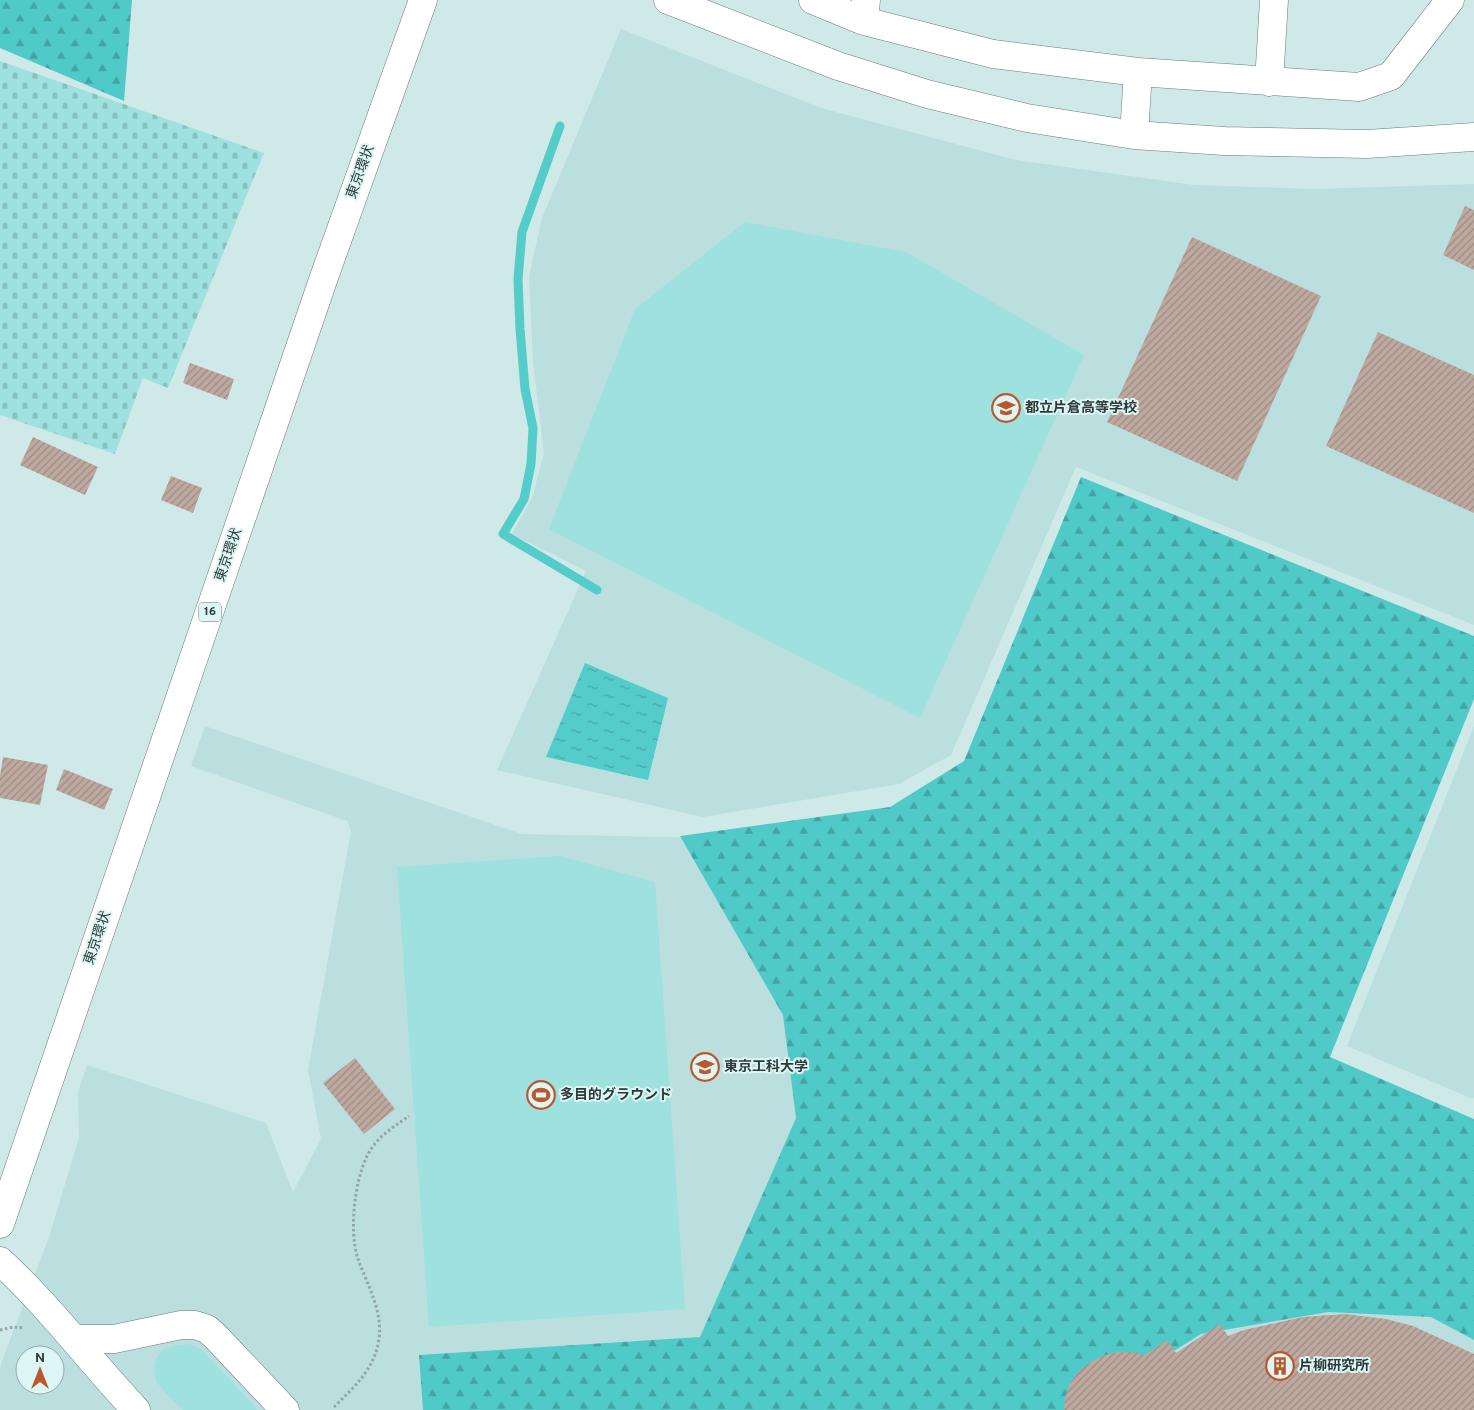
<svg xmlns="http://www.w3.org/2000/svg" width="1474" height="1410" font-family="Overpass,'Noto Sans JP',sans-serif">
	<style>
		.built { fill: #bbdfde; fill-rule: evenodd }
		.forest { fill: url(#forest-firs) }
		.cemetery { fill: url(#cemetery-stones) }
		.green { fill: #9ee1df }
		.water { fill: url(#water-ripples) }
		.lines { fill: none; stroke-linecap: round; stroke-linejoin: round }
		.stream { stroke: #53ccca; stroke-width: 9 }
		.building { fill: url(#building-hatch) }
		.minor-casing { stroke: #657d7c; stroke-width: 29 }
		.highway-casing { stroke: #657d7c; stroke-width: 29 }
		.path { stroke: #92a6a5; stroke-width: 3; stroke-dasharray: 2.5 2.5; stroke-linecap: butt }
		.minor { stroke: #fff; stroke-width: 28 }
		.highway { stroke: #fff; stroke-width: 28 }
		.labels { text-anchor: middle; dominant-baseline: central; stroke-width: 4; stroke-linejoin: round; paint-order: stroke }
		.shield { fill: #dcf6f5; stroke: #627271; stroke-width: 1 }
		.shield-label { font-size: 12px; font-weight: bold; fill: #2e3938 }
		.street-label { font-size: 14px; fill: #2e3938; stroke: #dcf6f5 }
		.poi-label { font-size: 14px; font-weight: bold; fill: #2e3938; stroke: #dcf6f5; text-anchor: start }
	</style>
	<defs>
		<pattern id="forest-firs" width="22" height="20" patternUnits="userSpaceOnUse" patternTransform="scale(1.25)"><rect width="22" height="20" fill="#50cac8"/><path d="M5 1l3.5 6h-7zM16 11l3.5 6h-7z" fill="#43a5a3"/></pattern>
		<pattern id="cemetery-stones" width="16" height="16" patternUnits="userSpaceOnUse" patternTransform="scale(1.25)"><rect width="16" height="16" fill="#9ee1df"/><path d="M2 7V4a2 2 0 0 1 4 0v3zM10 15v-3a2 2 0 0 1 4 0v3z" fill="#88c2c0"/></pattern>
		<pattern id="water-ripples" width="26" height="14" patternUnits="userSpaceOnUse" patternTransform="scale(1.25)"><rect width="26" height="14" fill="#53ccca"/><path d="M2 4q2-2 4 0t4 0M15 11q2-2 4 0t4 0" fill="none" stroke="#45a7a5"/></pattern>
		<pattern id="building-hatch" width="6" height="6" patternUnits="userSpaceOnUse" patternTransform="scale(1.25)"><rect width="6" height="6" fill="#bea9a0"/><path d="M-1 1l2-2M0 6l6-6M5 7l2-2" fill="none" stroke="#9b8b83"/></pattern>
	</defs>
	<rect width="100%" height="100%" fill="#cfe9e8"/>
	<path class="built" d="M621,29L821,108L1016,160L1194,185L1313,189L1474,184V625L1076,467L951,755L899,784L703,817L497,770L586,571L512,534L532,498L544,453L533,362L529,276L542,218Z
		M205,726L522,834L806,840L1474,1248V1410H0V1370L2,1361L49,1237L79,1138L78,1092L87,1065L266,1123L293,1192L321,1139L308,1070L351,831L347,821L191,766ZM25,1355H55V1385H25Z
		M1474,726V1097L1473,1099L1347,1046Z"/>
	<path class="forest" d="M0,0H132L124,101L0,48Z
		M1081,477L1474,636V699L1330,1057L1474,1119V1340L1431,1317L1328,1312L1201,1334L1081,1410H423L419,1355L700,1337L796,1118L783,1015L680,836L890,807L964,761Z"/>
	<path class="cemetery" d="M0,61L264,153L168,388L143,378L115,454L0,415Z"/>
	<path class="green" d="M745,222L906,252L1084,355L920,718L549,529L635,309Z
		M560,856L655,882L685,1309L429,1327L397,867Z
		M189,1344L202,1350L258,1410H183C175,1402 165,1393 158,1384C152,1375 153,1358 162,1351C168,1345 181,1345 189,1344Z"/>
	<path class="water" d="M585,663L668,698L648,780L546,757Z"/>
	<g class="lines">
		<path class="stream" d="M560,126L522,232L518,279L520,329L525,389L533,428L531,464L524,499L503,534L597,590"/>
	</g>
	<path class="building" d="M1465,206L1474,210V270L1443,255Z
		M1192,237L1321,296L1237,481L1107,422Z
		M1378,332L1474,375V513L1326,446Z
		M190,363L234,379L227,400L183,383Z
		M33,437L98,467L85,495L20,465Z
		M171,476L202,488L193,513L161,500Z
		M3,757L48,765L40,805L0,798V776Z
		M64,769L113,789L104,810L56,790Z
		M355,1058L395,1109L364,1134L323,1083Z
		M1345,1314L1386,1319L1413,1326L1474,1354V1410H1064L1065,1397L1070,1383L1079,1371L1092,1361L1105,1355L1118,1352H1132L1145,1355L1167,1340L1176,1353L1220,1324L1228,1336L1244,1330L1303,1317Z"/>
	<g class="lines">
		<defs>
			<path id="minor" d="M668,0L838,66L927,94L1027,118L1134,135L1224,141L1367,144L1474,137
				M813,0L864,21
				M866,0L864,21L993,54L1138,72
				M1269,82L1274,0
				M1134,135L1138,72L1359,87L1391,76L1450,0
				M0,1261C50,1307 90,1361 136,1410
				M75,1339H114L181,1325H195L207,1329L215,1336L285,1410"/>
			<path id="highway" d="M0,1224L323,280L423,0"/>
		</defs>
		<use href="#minor" class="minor-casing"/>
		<use href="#highway" class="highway-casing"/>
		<path class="path" d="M0,1330L13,1327L24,1328
			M334,1407C354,1387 375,1369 379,1339C383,1311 367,1284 358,1259C348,1230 355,1168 374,1145C383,1133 398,1124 409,1116"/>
		<use href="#minor" class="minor"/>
		<use href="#highway" class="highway"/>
	</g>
	<defs>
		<symbol id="school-ring" viewBox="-11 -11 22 22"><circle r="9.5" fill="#dcf6f5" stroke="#bd562b" stroke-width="1.5"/><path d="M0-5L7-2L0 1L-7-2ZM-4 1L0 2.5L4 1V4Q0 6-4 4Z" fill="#bd562b"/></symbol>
		<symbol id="university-ring" viewBox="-11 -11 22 22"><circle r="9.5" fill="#dcf6f5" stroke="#bd562b" stroke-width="1.5"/><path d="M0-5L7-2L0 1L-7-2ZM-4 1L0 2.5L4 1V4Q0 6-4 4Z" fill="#bd562b"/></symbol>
		<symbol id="stadium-ring" viewBox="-11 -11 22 22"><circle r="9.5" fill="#dcf6f5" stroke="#bd562b" stroke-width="1.5"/><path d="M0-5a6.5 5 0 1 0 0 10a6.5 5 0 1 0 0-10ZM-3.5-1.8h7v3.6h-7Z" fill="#bd562b"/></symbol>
		<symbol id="building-ring" viewBox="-11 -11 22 22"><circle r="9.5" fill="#dcf6f5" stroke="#bd562b" stroke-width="1.5"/><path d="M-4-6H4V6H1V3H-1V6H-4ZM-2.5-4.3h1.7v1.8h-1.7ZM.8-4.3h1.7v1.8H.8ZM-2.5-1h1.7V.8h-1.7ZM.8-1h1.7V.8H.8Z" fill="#bd562b"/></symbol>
	</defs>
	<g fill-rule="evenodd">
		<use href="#school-ring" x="990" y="392" width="32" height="32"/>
		<use href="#university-ring" x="689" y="1051" width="32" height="32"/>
		<use href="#stadium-ring" x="525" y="1079" width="32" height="32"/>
		<use href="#building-ring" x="1264" y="1350" width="32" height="32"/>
	</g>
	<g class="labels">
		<rect class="shield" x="199" y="602.5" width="22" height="19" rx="4"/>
		<g class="shield-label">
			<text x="210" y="612">16</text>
		</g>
		<g class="street-label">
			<text transform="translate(361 172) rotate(-70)">東京環状</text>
			<text transform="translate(229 555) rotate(-71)">東京環状</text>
			<text transform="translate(98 938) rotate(-71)">東京環状</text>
		</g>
		<g class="poi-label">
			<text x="1025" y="408">都立片倉高等学校</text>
			<text x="724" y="1067">東京工科大学</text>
			<text x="560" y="1095">多目的グラウンド</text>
			<text x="1299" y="1366">片柳研究所</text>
		</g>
	</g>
	<g transform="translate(40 1370)"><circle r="24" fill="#dcf6f5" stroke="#96aaa9"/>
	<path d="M0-4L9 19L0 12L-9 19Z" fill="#bd562b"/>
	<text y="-8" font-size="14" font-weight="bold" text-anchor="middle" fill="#2e3938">N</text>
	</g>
</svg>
